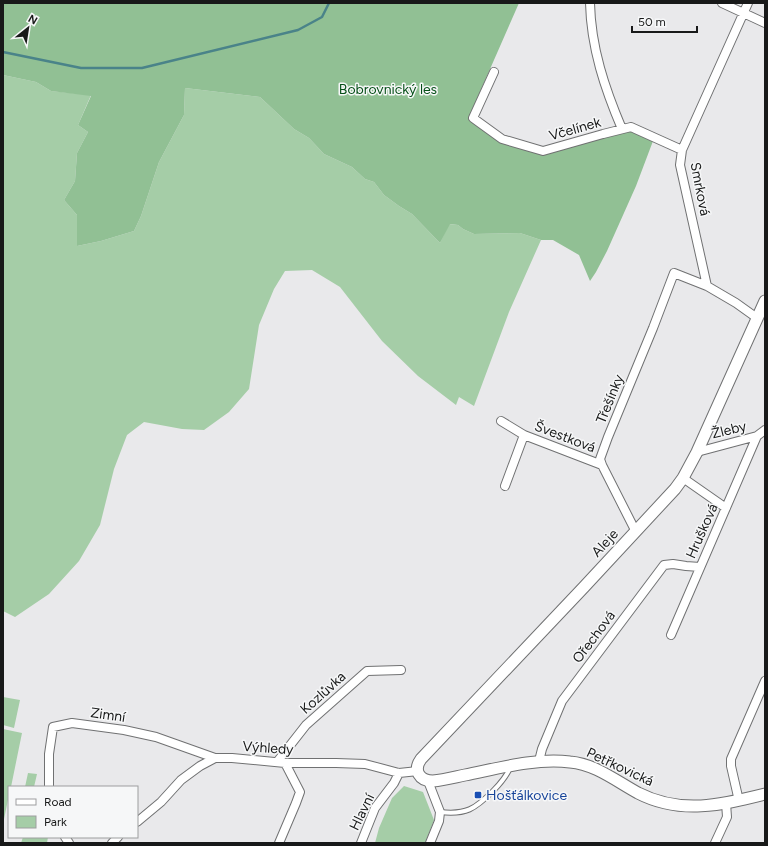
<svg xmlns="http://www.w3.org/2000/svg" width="768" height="846" font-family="Figtree,sans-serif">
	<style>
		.green { fill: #a5cda7 }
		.forest { fill: #91c094 }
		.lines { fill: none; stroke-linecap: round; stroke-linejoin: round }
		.stream { stroke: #4a8389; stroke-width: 2.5 }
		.lane-casing { stroke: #707172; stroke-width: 6 }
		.street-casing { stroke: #707172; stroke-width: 10 }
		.secondary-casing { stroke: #707172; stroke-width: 13 }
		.lane { stroke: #fff; stroke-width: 4 }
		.street { stroke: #fff; stroke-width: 8 }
		.secondary { stroke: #fff; stroke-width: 11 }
		.transit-dot { fill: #1a4fb4; stroke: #f6f7f8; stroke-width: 1.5 }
		.labels { text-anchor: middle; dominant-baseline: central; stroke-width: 3; stroke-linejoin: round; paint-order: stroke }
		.park-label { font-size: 14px; fill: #054f17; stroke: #f6f7f8 }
		.street-label { font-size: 14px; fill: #181919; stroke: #f6f7f8 }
		.transit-label { font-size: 14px; fill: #164399; stroke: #f6f7f8; text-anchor: start }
	</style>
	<rect width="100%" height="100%" fill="#e9e9eb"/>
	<path class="green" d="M3,75L36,82L51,91L91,95L78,125L88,132L77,153L75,181L64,200L77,215V246L101,241L134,231L141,216L159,162L184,115L185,88L260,97L294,129L309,138L324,154L352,167L365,179L374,182L384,195L399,206L412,214L440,243L449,224L458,225L463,229L474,234L520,233L541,240L509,312L474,406L459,397L456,405L418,376L382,341L340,287L312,270L285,271L274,289L259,325L249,389L229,412L204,430L182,429L144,422L127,435L114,469L100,525L79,561L49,594L15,617L3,611Z
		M3,697L20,700L14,728L3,725Z
		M3,729L22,733L11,787H9V795L3,824Z
		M28,773L37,774L34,787H25Z
		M404,786L423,792L434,820L425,843H375L379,828L392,798Z
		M23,837H48L47,843H21Z"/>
	<path class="forest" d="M3,3H519L469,117L485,132L542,154L629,131L639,133L653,141L636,186L607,251L596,272L590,281L579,255L553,240H541L520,233L474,234L463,229L458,225L450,224L440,243L412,214L399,206L384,195L374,182L365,179L352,167L324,154L309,138L294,129L260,97L185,88L184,115L159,162L141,216L134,231L101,241L77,246V215L64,200L75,181L77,153L88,132L78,125L91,96L51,91L36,82L3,75Z"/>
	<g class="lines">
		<path class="stream" d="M3,52L81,68H142L298,30L322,17L329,3"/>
		<defs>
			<path id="lane" d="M440,812C466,815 475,809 493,791C500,784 506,777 510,768"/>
			<path id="street" d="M590,3C591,48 605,89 622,129
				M722,3L765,23
				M748,3L682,150L680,165L707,286L736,303L757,318
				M494,72L473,118L502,139L543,151L603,134L631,127L682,150
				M501,421L524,435
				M697,452L757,436L765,430
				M683,478L726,508
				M505,486L524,435L602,465
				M636,532L602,465L600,459L608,437L653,328L674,273L707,286
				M671,635L757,436
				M539,761L542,749L562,701L664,565L673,564L686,566L700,567
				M277,762L306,725L367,671L401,670
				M428,781L440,812L439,821L430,843
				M49,787V754L53,727L72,723L124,730L156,737L215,758
				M739,801L731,766V759L765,681
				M137,822L161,802L181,780L200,766L215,758H232L285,763H336L365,764L399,773L418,771
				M65,837L69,843
				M112,843L118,837
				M279,843L296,803L300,792L285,763
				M361,843L375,808L394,783L399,773
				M715,843L727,817L726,803"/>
			<path id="secondary" d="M765,301L697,452L683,478L675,489L584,587L421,759C413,770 419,781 433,781C444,780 455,777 465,775C500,768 535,758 570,762C595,764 616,781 638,793C681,815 721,805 765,794"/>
		</defs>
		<use href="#lane" class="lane-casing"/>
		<use href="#street" class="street-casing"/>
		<use href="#secondary" class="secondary-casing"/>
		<use href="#lane" class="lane"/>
		<use href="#street" class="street"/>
		<use href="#secondary" class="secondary"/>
	</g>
	<rect class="transit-dot" x="474" y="791" width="8" height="8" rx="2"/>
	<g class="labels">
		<g class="park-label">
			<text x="388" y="89">Bobrovnický les</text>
		</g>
		<g class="street-label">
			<text transform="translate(575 129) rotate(-16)">Včelínek</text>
			<text transform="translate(700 189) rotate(79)">Smrková</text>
			<text transform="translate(610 399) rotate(-68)">Třešínky</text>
			<text transform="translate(729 430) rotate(-14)">Žleby</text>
			<text transform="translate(565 437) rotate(21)">Švestková</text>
			<text transform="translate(702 531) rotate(-66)">Hrušková</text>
			<text transform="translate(605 543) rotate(-47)">Aleje</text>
			<text transform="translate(594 637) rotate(-53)">Ořechová</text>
			<text transform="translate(323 693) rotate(-42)">Kozlůvka</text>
			<text transform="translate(108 715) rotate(8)">Zimní</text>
			<text transform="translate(268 748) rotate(4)">Výhledy</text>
			<text transform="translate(620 767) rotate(25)">Petřkovická</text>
			<text transform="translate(362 812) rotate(-64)">Hlavní</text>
		</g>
		<g class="transit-label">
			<text x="486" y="795">Hošťálkovice</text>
		</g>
	</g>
	<rect width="768" height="846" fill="none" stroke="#181919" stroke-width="8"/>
	<rect x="8" y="786" width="130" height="52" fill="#f6f7f8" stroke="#9d9e9f"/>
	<rect x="16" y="799" width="20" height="6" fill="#ffffff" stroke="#9d9e9f"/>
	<text x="44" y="806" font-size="12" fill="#181919">Road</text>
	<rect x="16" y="816" width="20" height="12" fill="#a5cda7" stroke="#9d9e9f"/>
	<text x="44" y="826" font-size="12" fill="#181919">Park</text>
	<g transform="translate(28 28) rotate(30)" stroke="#f6f7f8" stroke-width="3" paint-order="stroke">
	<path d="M0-3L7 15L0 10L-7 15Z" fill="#181919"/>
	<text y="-6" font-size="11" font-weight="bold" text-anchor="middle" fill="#181919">N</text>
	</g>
	<path d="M632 26v6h65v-6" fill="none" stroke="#181919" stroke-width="2"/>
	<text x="638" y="26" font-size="12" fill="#181919" stroke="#f6f7f8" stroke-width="3" paint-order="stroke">50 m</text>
</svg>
